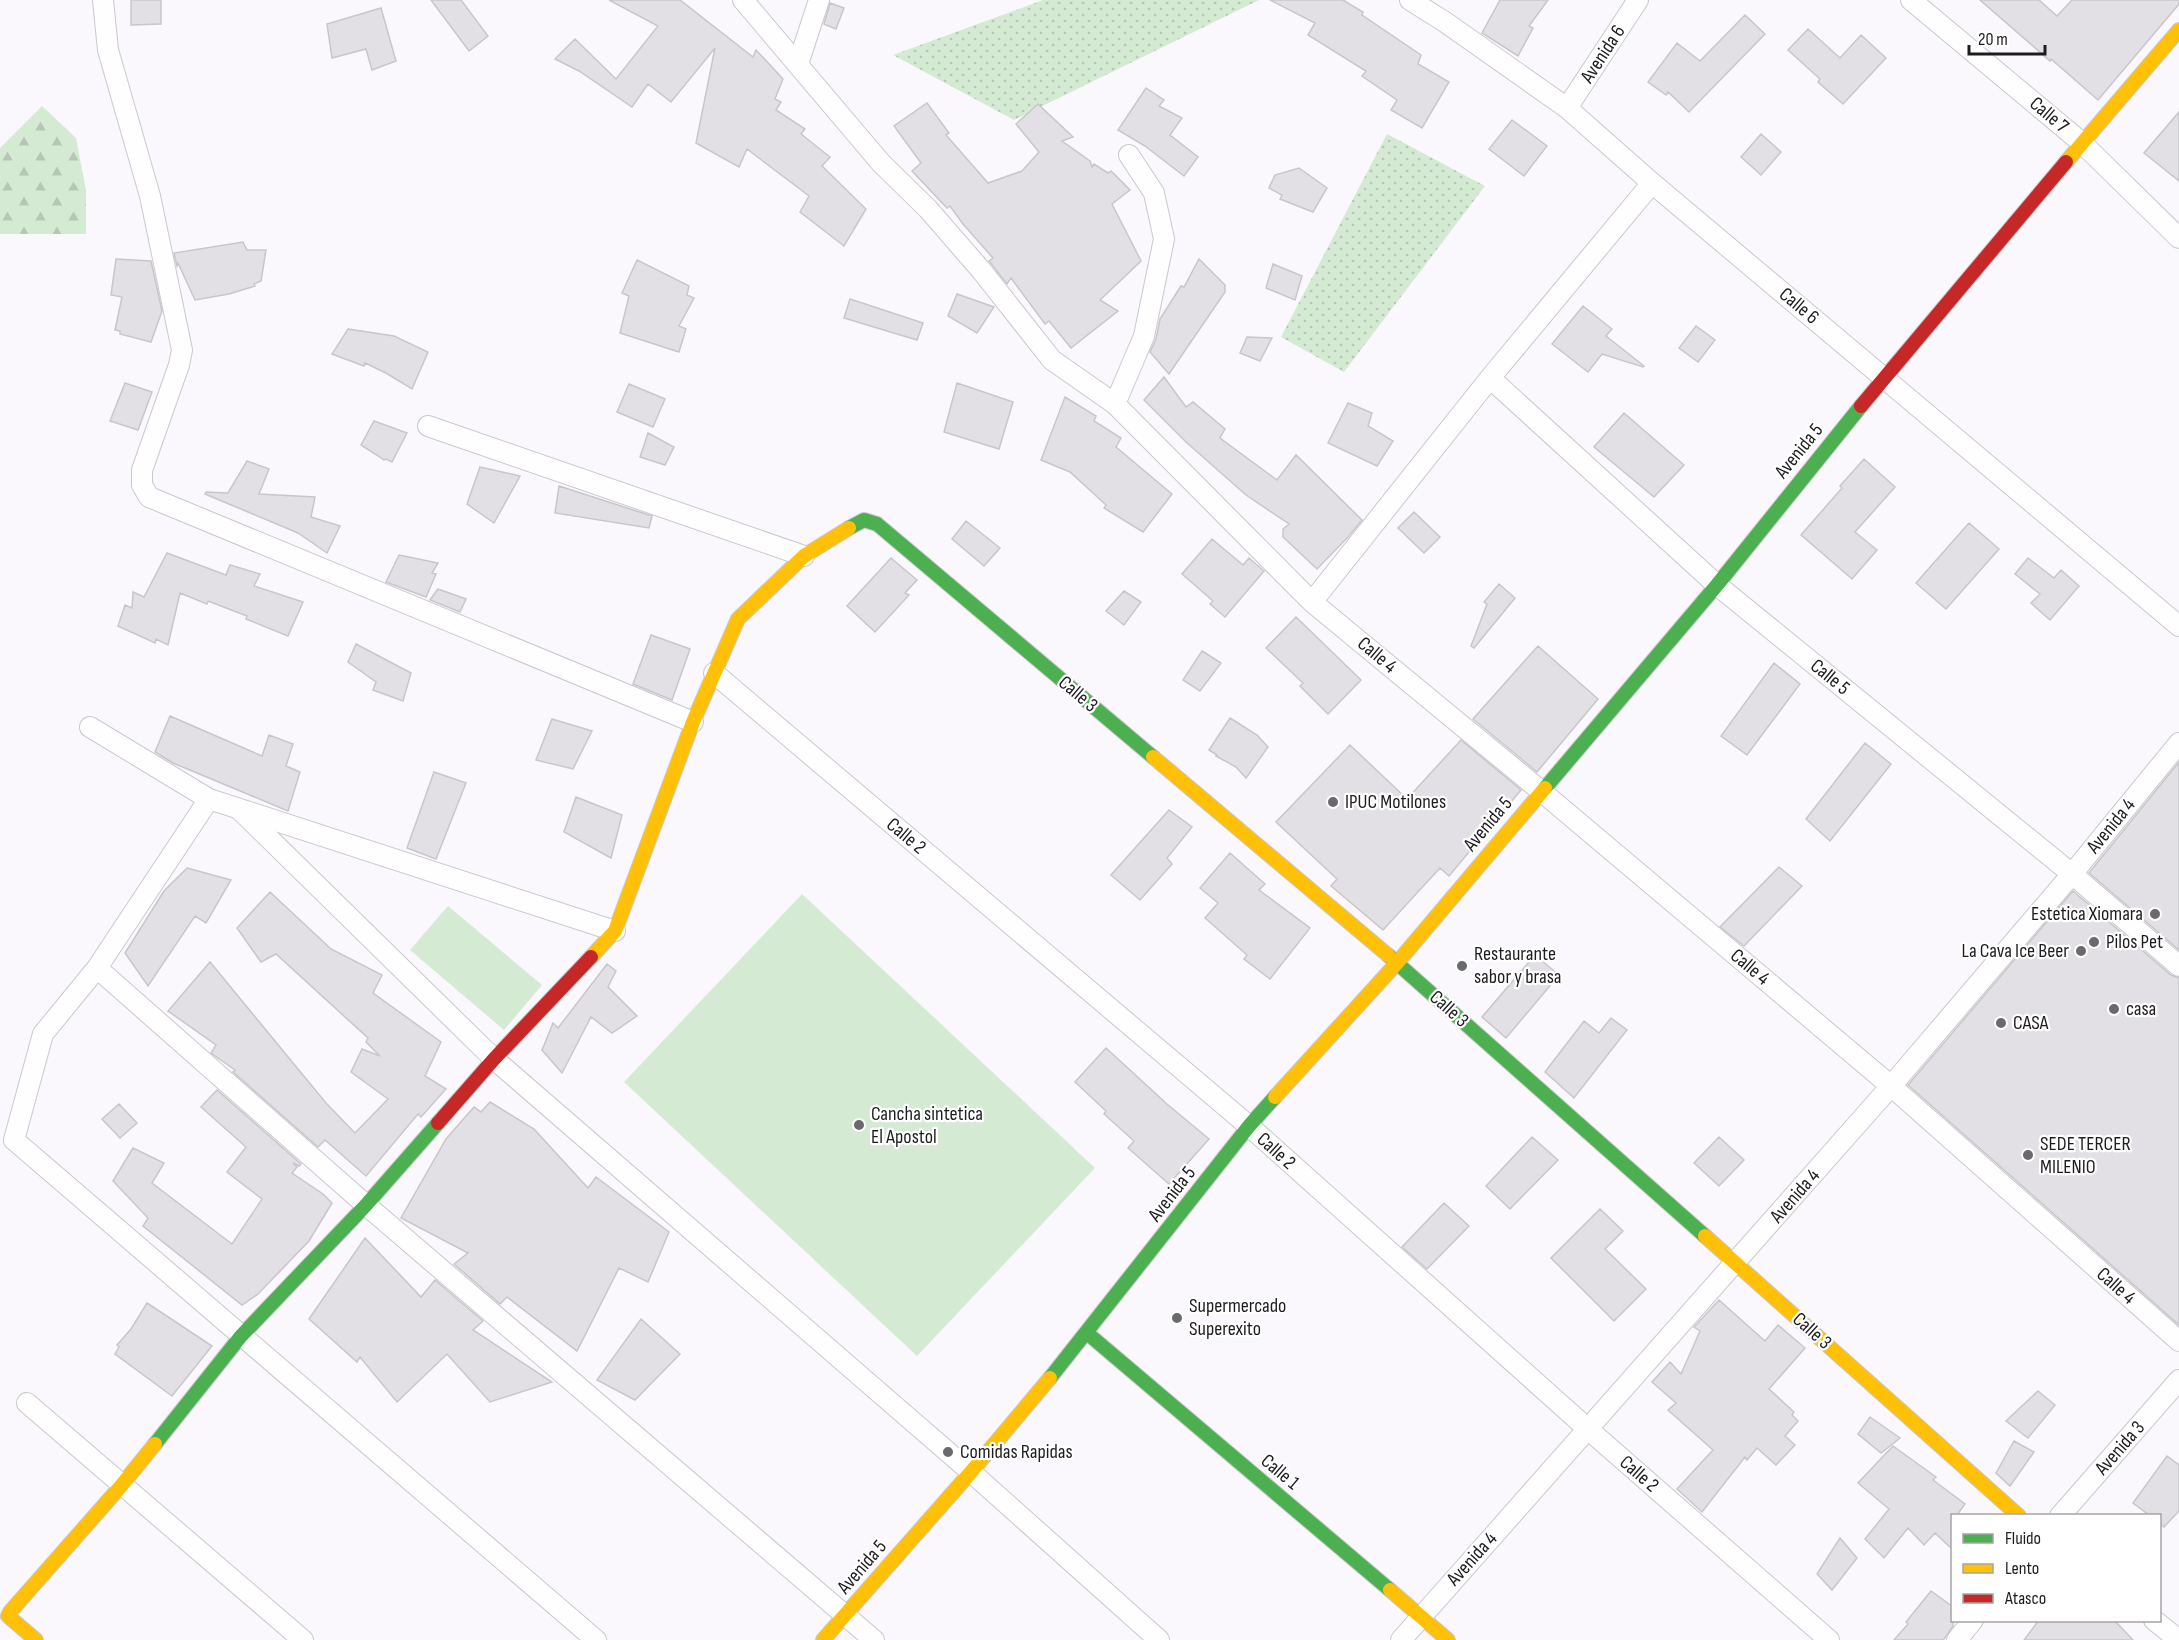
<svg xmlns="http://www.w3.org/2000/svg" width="2179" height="1640" font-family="'Sofia Sans Condensed',sans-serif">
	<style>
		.forest { fill: url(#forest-firs) }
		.park { fill: url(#park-dots) }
		.garden { fill: #d4ead3 }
		.building { fill: #e2e0e4; stroke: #c8c6ca; stroke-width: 1.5 }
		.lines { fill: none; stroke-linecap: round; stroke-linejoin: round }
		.street-casing { stroke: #c9c8cc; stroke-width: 22 }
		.fast-casing { stroke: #c9c8cc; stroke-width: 16 }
		.slow-casing { stroke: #c9c8cc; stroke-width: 16 }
		.jam-casing { stroke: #c9c8cc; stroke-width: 16 }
		.street { stroke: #fefeff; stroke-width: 20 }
		.fast { stroke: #4caf50; stroke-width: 14 }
		.slow { stroke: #ffc107; stroke-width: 14 }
		.jam { stroke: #c62828; stroke-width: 14 }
		.poi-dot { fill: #6a6a6d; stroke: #fff; stroke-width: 2 }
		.labels { text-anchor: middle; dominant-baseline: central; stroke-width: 4.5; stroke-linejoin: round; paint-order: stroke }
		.street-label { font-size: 20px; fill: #1d1d1f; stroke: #fff }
		.poi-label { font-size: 20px; fill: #1d1d1f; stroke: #fff; text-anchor: start }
	</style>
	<defs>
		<pattern id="forest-firs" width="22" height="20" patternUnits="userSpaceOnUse" patternTransform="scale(1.5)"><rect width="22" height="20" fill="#d4ead3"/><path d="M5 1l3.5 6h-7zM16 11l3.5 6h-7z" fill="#b6c8b5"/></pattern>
		<pattern id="park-dots" width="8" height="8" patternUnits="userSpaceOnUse" patternTransform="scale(1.5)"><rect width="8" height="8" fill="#d4ead3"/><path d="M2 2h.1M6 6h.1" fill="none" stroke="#b6c8b5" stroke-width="1.8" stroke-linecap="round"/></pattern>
	</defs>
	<rect width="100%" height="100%" fill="#faf8fd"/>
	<path class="forest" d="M42,106L76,138L86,190V234H0V148Z"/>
	<path class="park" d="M1043,0H1259L1014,120L893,55Z
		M1387,134L1485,186L1344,372L1281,337Z"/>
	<path class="garden" d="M802,894L1095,1168L917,1356L624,1082Z
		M448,906L542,985L504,1030L410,950Z"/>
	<path class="building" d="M131,0H161V24L131,25Z
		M431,0H461L488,36L469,51Z
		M609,0H680L753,57L756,50L783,79L775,99L781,102L776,110L805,129L801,134L830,157L822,166L866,209L844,246L800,212L809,196L747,149L739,167L696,143L715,48L671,102L648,84L632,107L579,71L555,59L575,39L616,79L658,26Z
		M1270,0H1343L1363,12L1362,15L1421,55L1418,64L1449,82L1422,128L1391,110L1397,100L1362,76L1366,71L1308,35L1315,23Z
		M1500,0H1548L1529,26L1533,28L1518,56L1482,33Z
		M1980,0H2039L2057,16L2072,0H2179V4L2098,100L2051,59L2050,61Z
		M830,3L844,8L836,29L824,24Z
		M381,8L396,61L372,70L366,49L332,58L327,24Z
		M1745,15L1765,34L1689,112L1668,92L1666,95L1648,82L1677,43L1700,61Z
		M1808,29L1840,58L1861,35L1886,58L1843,104L1818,82L1820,79L1788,50Z
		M1146,88L1164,100L1159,106L1182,118L1170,135L1198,157L1184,176L1145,146L1118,130Z
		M927,103L949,133L946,135L988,183L1022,171L1039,152L1016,124L1038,104L1073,137L1062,141L1090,161L1092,167L1094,164L1108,173L1111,171L1130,190L1112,204L1141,261L1100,300L1118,311L1071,348L1049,321L1045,324L1011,278L1007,284L989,261L993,258L963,224L950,206L947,208L912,171L921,163L894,126Z
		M2179,112V181L2144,153Z
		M1512,120L1547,146L1524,176L1489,149Z
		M1761,134L1781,152L1761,175L1741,157Z
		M1299,168L1327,188L1313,212L1280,199L1282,195L1269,188L1275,175Z
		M243,242L247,250H266L261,281L254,284L255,286L229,294L195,300L178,263L177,266L174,253Z
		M116,259L151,261L162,311L151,342L120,334V331L115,330L122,297L111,295Z
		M1199,259L1225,285V292L1169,374L1150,352L1156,339L1160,319L1181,286L1184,287Z
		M637,260L689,286L687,295L694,298L679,326L686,329L679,352L620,333L629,296L622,293Z
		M1273,264L1302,276L1295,300L1266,288Z
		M957,294L994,307L977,333L948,316Z
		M850,299L923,323L917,340L844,318Z
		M1583,306L1612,329L1606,336L1644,366L1643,367L1602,354L1588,372L1552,344Z
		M1696,326L1715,340L1698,362L1679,348Z
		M348,329L394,336L428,352L412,389L386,373L365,363L364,366L332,354Z
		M1247,337L1272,338L1260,361L1240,353Z
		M1164,377L1186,407L1193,402L1225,429L1220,438L1277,480L1296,455L1362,520L1348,537L1317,569L1283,537V529L1289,524L1246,495L1186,442L1144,400Z
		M125,383L152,392L138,430L110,421Z
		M957,383L1013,402L999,449L944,432Z
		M629,384L665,399L653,427L617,412Z
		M1065,397L1096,416L1094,421L1121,438L1116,447L1172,494L1143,532L1104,508L1106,505L1070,472L1041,460Z
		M1348,403L1372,413L1368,426L1393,441L1377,466L1328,443Z
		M1624,413L1684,465L1654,497L1594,447Z
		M374,421L407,433L392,462L386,459L384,460L361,445Z
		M648,433L674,447L665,465L640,457Z
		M1864,459L1895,487L1855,532L1877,550L1852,579L1801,535L1842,488L1840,486Z
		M247,461L269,469L259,494L315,497L311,517L340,526L327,553L298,533L205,494L206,492L228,493Z
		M480,467L520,476L494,523L467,504Z
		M559,486L652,516L649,528L555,513Z
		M1414,512L1440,537L1424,553L1398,528Z
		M966,521L1000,548L984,566L952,539Z
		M1969,523L1999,549L1946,609L1916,583Z
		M1212,539L1243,565L1249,558L1264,571L1225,617L1210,604L1213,601L1182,574Z
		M167,553L226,575L230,565L260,574L254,586L303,602L288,636L246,619L247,616L208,601L207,604L180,593L168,645L156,639L155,643L118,626L125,605L132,608L133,592L144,597Z
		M399,555L438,563L432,573L436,574L426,597L386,582Z
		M891,558L917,580L905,593L909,595L875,632L847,606Z
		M2028,558L2054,578L2061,570L2079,586L2050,620L2031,603L2040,594L2015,574Z
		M1499,584L1515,598L1474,648L1471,646L1487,604L1484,602Z
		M438,589L466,599L460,612L430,600Z
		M1124,591L1141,602L1124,625L1106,611Z
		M1296,617L1361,680L1328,714L1300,686L1303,683L1266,648Z
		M651,635L690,649L672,700L633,684Z
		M356,644L411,673L403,701L373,690L376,682L348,662Z
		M1538,646L1598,699L1537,772L1473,719Z
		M1202,651L1221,663L1200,691L1183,680Z
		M1774,663L1800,684L1747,755L1721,736Z
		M170,716L262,756L269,735L293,744L286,766L300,772L288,811L173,763L155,752Z
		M1230,718L1257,735L1268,747L1246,778L1236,767L1216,756L1217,755L1209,750Z
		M552,719L592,731L573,769L536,760Z
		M1461,740L1521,790L1449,876L1440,868L1383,930L1331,886L1337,879L1276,822L1350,745L1407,799Z
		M1865,743L1891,764L1830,841L1806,819Z
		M2179,762V950L2089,873Z
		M434,772L466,783L436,859L407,848Z
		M576,797L622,815L611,858L564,832Z
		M1169,810L1192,827L1167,858L1172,864L1140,900L1111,875Z
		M1230,853L1265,884L1259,890L1310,928L1270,979L1244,959L1247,955L1205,918L1218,903L1200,888Z
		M1779,867L1802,886L1744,946L1720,927Z
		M187,868L231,880L206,923L195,916L148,986L125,953L164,891Z
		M2073,891L2171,975L2179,978V1325L1908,1085Z
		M270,892L331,949L382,975L373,993L441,1042L425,1076L446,1089L421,1117L418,1114L366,1176L325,1140L318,1147L233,1072L235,1070L211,1053L216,1045L168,1011L210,962L326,1103L355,1133L388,1099L351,1072L362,1049L380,1056L366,1042L368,1038L276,954L261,962L237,928Z
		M1535,955L1559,975L1506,1038L1482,1017Z
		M607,964L616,971L608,987L637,1016L612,1033L591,1017L562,1073L542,1050L553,1023L558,1028Z
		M1611,1018L1627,1030L1574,1098L1545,1072L1584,1021L1599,1033Z
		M1106,1048L1167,1104L1209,1139L1169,1184L1128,1148L1134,1141L1104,1114L1106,1111L1075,1082Z
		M217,1090L301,1164L299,1166L293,1163L297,1167L292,1173L323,1194L332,1203L309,1241L258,1294L242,1305L143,1226L148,1218L113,1181L133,1148L164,1163L152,1183L232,1244L262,1199L227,1172L246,1147L201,1107Z
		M490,1102L534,1129L588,1188L596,1177L669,1232L648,1282L619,1268L577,1351L507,1297L500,1304L454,1264L468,1253L401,1218L446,1139L474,1107L481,1112Z
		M119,1104L137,1123L120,1138L102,1119Z
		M1532,1137L1558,1160L1510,1209L1486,1186Z
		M1719,1137L1744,1160L1719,1186L1694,1163Z
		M1444,1203L1469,1226L1427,1269L1402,1247Z
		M1600,1209L1623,1231L1605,1249L1646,1289L1614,1321L1551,1258Z
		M365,1238L421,1297L435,1280L483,1321L473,1330L552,1382L490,1402L447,1354L397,1402L360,1357L357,1362L309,1319Z
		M1719,1300L1765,1341L1778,1325L1805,1348L1769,1389L1794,1412L1792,1415L1798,1421L1785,1436L1795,1445L1776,1465L1757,1448L1747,1460L1745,1457L1702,1512L1677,1489L1713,1450L1668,1410L1676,1403L1652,1382L1670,1362L1681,1374L1700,1331L1694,1327Z
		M147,1303L212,1346L172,1396L115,1354L119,1347L117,1345L131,1329Z
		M641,1319L680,1354L635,1400L597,1380Z
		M2038,1391L2055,1405L2028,1438L2006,1421Z
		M1870,1417L1900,1438L1881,1453L1858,1434Z
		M2014,1441L2034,1452L2010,1486L1996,1473Z
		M1893,1446L1936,1477L1933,1480L1965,1504L1957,1515H1953V1550L1935,1533L1924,1545L1908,1528L1884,1558L1865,1539L1889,1509L1858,1483Z
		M2167,1456L2179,1465V1511L2164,1527L2160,1524V1515H2149L2133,1503Z
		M1840,1538L1857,1558L1832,1590L1817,1574Z
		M1931,1591L1953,1607V1626L1945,1638L1943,1640H1894L1908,1624L1906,1622Z
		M2039,1620H2114L2133,1640H2024Z"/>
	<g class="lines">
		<defs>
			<path id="street" d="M103,0L108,50L150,196L182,350L179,365L142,470V485L149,497L693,722
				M743,0L881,163L928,209L981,270L1052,360L1115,404L1312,602L1541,791L1891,1086L2179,1341
				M1410,0L1445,22L1567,108L1652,183L2179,626
				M1911,0L2081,142L2179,238
				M798,64L819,0
				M1567,108L1638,0
				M1490,378L1717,585L2072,874L2179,966
				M1115,404L1144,336L1164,239L1154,193L1129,155
				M428,426L804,556
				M1312,602L1490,378L1652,183
				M714,673L1249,1126L1589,1430L1829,1640
				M90,727L209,799L615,931
				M209,799L97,968L43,1034L14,1140L596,1640
				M239,809L494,1059L971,1472L1159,1640
				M97,968L366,1205L874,1640
				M27,1403L303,1640
				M2060,1516L2179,1380
				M2154,1620L2179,1640
				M1401,1640L1891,1086L2072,874L2179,743
				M1957,1640L1973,1620"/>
			<path id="fast" d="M849,528L864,520L877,524L1153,757
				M1545,788L1717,585L1861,406
				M1389,956L1705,1236
				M1087,1333L1390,1590
				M1050,1378L1249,1126L1275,1097
				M155,1444L241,1336L366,1205L438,1123"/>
			<path id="slow" d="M2066,162L2179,30
				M1153,757L1389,956
				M591,957L615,931L693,722L738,619L804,556L849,528
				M1275,1097L1397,963L1545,788
				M1705,1236L2019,1516
				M1390,1590L1448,1640
				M36,1640L8,1616L10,1612L121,1486L155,1444
				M823,1640L971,1472L1050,1378"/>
			<path id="jam" d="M1861,406L2066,162
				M438,1123L494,1059L591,957"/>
		</defs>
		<use href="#street" class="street-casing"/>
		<use href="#fast" class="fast-casing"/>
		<use href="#slow" class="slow-casing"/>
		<use href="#jam" class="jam-casing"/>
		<use href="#street" class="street"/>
		<use href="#fast" class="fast"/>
		<use href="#slow" class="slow"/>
		<use href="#jam" class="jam"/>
	</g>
	<g class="poi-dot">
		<circle cx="1333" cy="802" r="6"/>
		<circle cx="2155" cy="914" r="6"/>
		<circle cx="2094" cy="942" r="6"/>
		<circle cx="2081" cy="951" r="6"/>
		<circle cx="1462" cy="966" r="6"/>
		<circle cx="2114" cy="1009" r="6"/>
		<circle cx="2001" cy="1023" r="6"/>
		<circle cx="859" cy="1125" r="6"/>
		<circle cx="2028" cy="1155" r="6"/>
		<circle cx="1177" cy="1318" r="6"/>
		<circle cx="948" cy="1452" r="6"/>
	</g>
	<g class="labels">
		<g class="street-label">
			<text transform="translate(1603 54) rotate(-57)">Avenida 6</text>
			<text transform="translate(2049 115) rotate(40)">Calle 7</text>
			<text transform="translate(1799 306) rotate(40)">Calle 6</text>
			<text transform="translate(1799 451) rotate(-51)">Avenida 5</text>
			<text transform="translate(1377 655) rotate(40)">Calle 4</text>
			<text transform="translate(1830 677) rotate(39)">Calle 5</text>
			<text transform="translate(1078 694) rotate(40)">Calle 3</text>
			<text transform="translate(1488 824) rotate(-50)">Avenida 5</text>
			<text transform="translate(2111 826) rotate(-51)">Avenida 4</text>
			<text transform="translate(906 836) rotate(40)">Calle 2</text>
			<text transform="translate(1750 967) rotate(40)">Calle 4</text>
			<text transform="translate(1449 1009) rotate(42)">Calle 3</text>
			<text transform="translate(1276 1151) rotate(42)">Calle 2</text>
			<text transform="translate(1172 1194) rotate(-52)">Avenida 5</text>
			<text transform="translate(1795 1196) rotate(-49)">Avenida 4</text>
			<text transform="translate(2116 1286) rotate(42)">Calle 4</text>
			<text transform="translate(1812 1331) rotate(42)">Calle 3</text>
			<text transform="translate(2120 1448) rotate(-49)">Avenida 3</text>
			<text transform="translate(1280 1472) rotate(40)">Calle 1</text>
			<text transform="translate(1639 1474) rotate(41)">Calle 2</text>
			<text transform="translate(1472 1559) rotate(-48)">Avenida 4</text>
			<text transform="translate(862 1567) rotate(-49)">Avenida 5</text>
		</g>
		<g class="poi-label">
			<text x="1345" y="802">IPUC Motilones</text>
			<text x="2143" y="914" text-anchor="end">Estetica Xiomara</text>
			<text x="2106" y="942">Pilos Pet</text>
			<text x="2069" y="951" text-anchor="end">La Cava Ice Beer</text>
			<text x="1474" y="954">Restaurante<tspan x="1474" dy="23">sabor y brasa</tspan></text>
			<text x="2126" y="1009">casa</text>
			<text x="2013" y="1023">CASA</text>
			<text x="871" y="1114">Cancha sintetica<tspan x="871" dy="23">El Apostol</tspan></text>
			<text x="2040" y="1144">SEDE TERCER<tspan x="2040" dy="23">MILENIO</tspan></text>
			<text x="1189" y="1306">Supermercado<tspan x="1189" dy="23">Superexito</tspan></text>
			<text x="960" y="1452">Comidas Rapidas</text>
		</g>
	</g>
	<rect x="1951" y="1514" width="210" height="108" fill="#ffffff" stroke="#a5a5a5" stroke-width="1.5"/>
	<rect x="1963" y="1534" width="30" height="9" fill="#4caf50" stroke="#a5a5a5" stroke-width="1.5"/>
	<text x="2005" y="1544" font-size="18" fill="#1d1d1f">Fluido</text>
	<rect x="1963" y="1564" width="30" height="9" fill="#ffc107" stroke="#a5a5a5" stroke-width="1.5"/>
	<text x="2005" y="1574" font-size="18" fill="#1d1d1f">Lento</text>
	<rect x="1963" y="1594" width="30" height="9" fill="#c62828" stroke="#a5a5a5" stroke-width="1.5"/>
	<text x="2005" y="1604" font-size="18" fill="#1d1d1f">Atasco</text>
	<path d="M1969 45v9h76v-9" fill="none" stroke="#1d1d1f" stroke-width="3"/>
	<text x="1978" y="45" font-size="18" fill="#1d1d1f" stroke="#ffffff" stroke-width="4.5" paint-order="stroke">20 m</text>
</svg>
